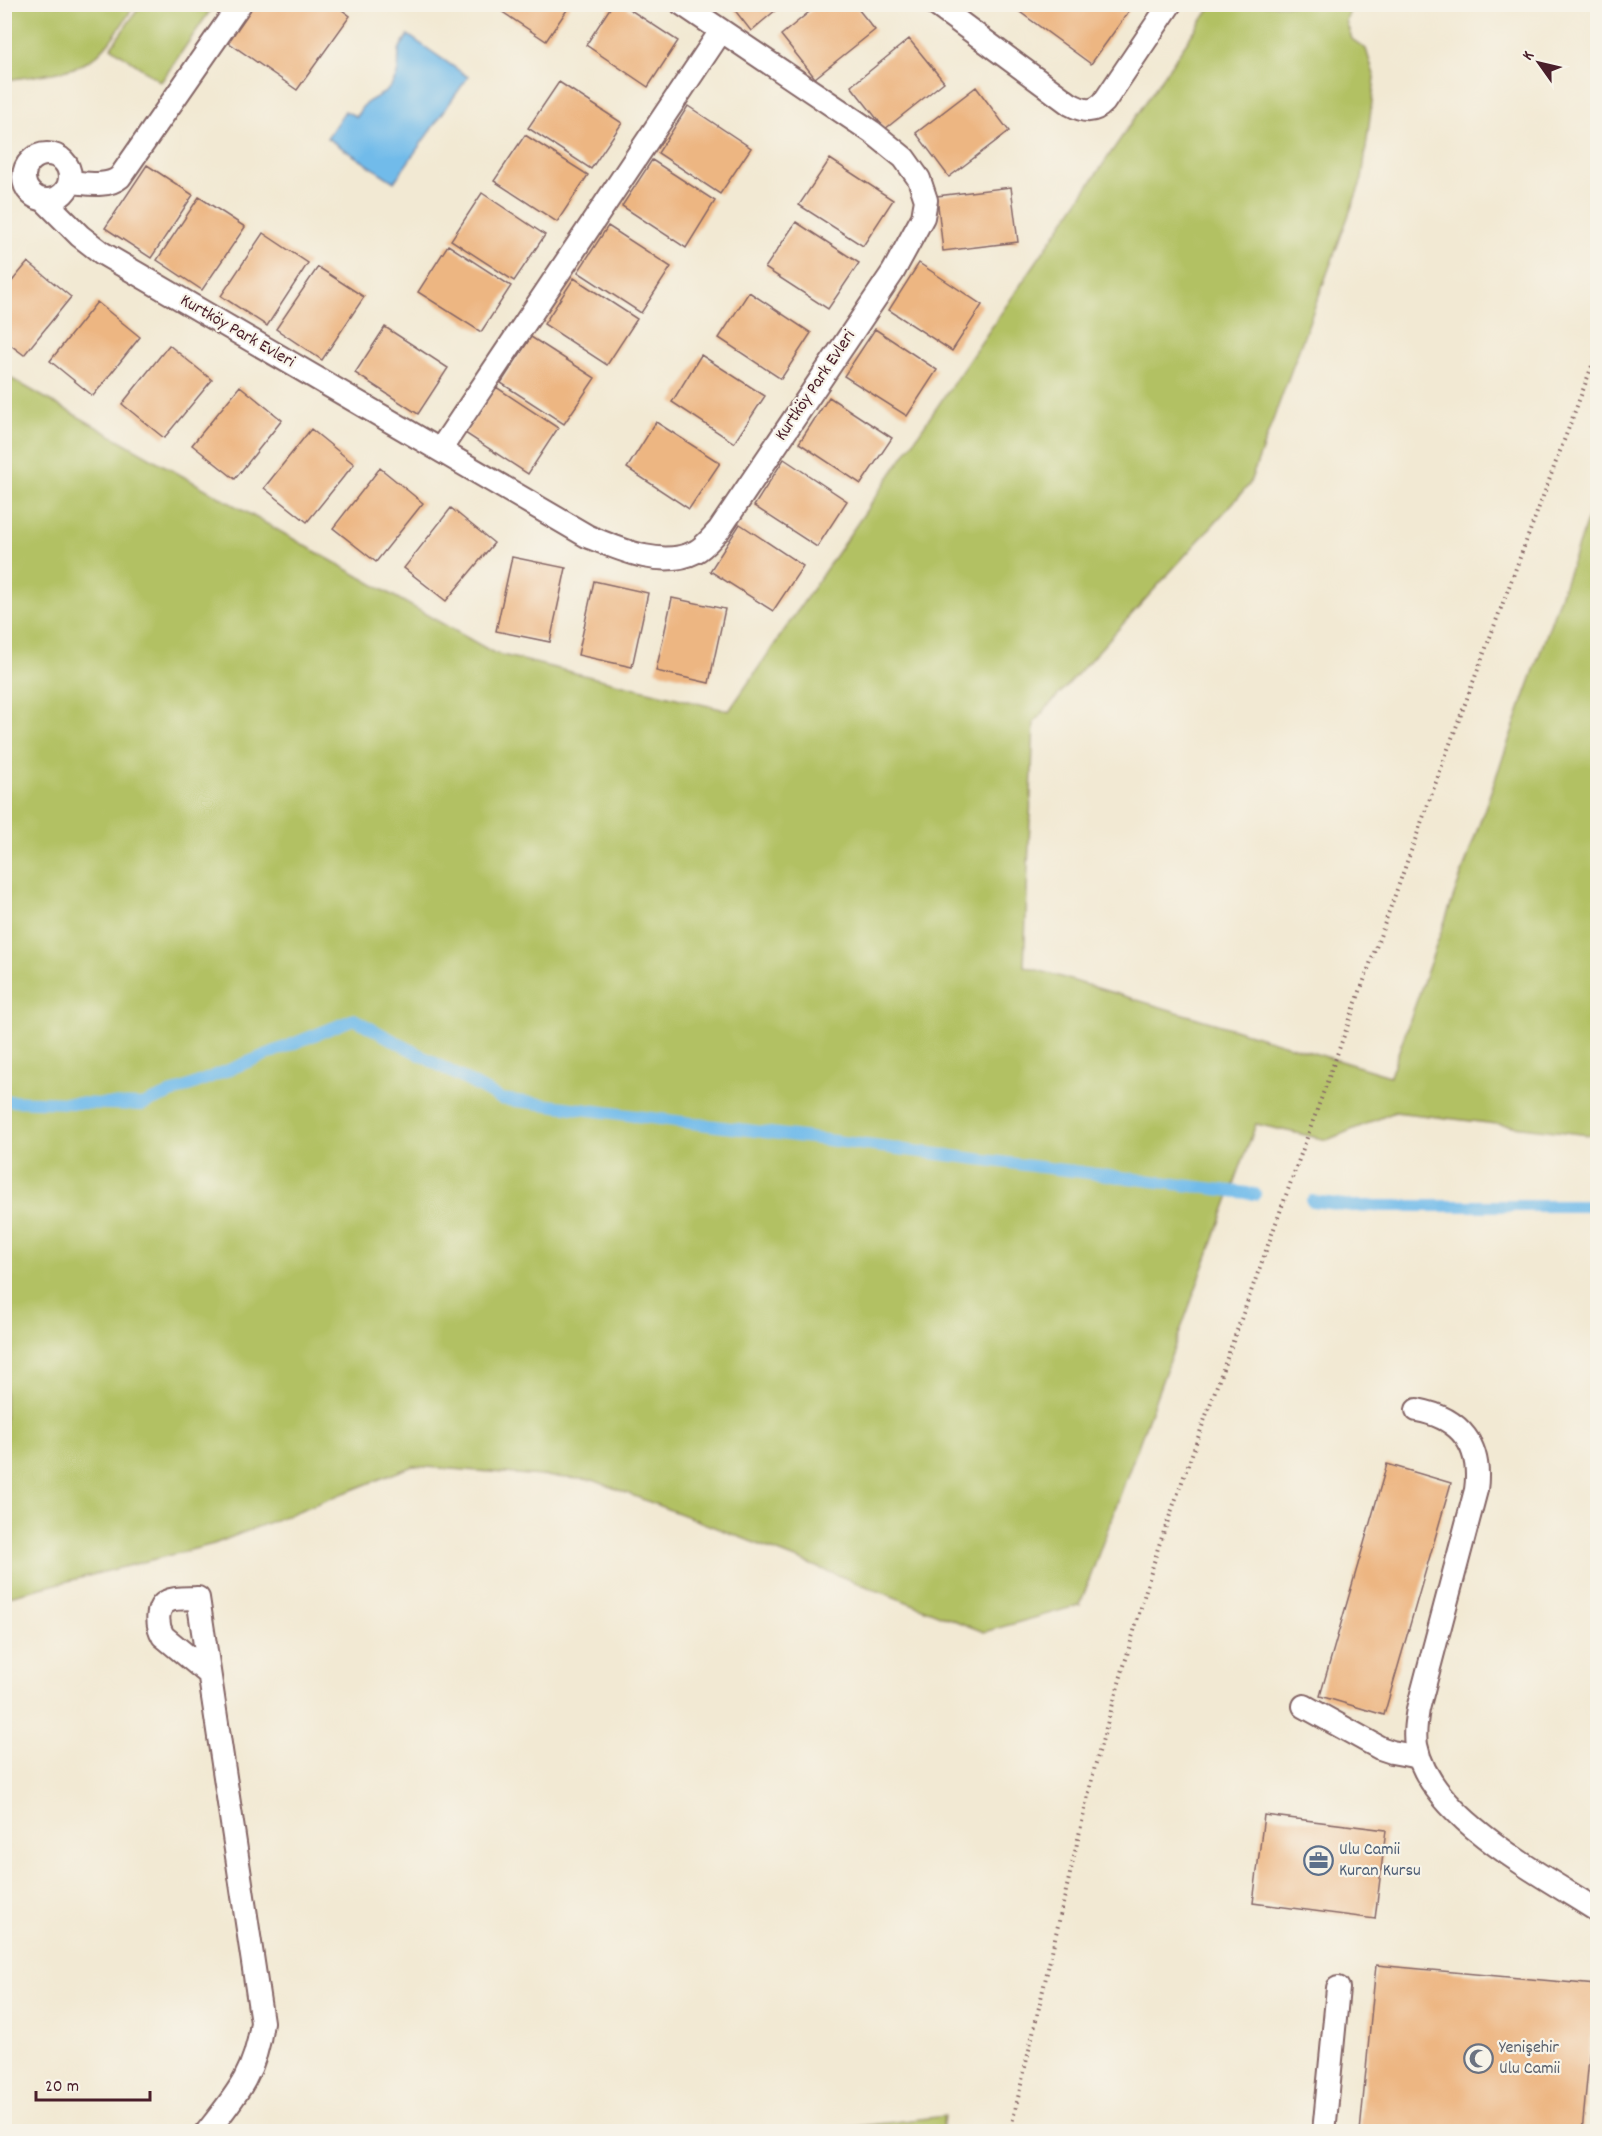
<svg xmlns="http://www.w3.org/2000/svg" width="1602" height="2136" font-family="Dekko,sans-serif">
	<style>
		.green { fill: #b2c164; stroke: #7e7048; stroke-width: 1.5 }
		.water { fill: #71bbea; stroke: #5e6d8a; stroke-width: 1.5 }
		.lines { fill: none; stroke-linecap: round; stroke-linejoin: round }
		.stream { stroke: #71bbea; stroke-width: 12 }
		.building { fill: #edb682 }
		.lane-casing { stroke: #856666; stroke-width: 26 }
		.path { stroke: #856666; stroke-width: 4; stroke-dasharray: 1.5 4.5; stroke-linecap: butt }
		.lane { stroke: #fff; stroke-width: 22 }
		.labels { text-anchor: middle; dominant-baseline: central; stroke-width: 4.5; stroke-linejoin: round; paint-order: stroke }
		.street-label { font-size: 18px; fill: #4a1f2b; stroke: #f7f3e8 }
		.service-label { font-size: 18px; fill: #4e5e75; stroke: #f7f3e8; text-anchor: start }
		.worship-label { font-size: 18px; fill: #5b616d; stroke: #f7f3e8; text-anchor: start }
	</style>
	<rect width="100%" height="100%" fill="#f7f3e8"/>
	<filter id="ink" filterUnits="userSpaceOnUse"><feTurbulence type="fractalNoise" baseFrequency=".0167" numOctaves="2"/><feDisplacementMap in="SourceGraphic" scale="12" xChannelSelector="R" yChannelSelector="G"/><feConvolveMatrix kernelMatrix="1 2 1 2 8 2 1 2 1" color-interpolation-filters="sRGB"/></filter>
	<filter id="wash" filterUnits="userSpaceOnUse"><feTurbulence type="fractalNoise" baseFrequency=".008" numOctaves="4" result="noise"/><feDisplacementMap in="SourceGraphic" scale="24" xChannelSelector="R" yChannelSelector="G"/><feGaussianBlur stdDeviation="1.35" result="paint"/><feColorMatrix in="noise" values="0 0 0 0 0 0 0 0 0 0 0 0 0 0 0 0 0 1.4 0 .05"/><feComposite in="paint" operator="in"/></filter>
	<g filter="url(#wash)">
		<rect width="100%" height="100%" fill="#f2e9d3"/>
		<path class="green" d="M4,5L5,4L135,5C122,23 108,50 87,62C70,73 26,77 5,80Z
			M141,5H214L161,82L111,47Z
			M1212,5H1352L1346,21L1352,39L1366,49L1375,78L1362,179L1249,485L1034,722L1024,966L1390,1076L1597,492V1136L1395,1112L1327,1140L1256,1124L1080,1605L984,1632L593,1480L413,1466L214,1544L5,1597V375L494,653L729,711Z
			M944,2116L942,2131H822Z"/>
		<path class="water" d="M408,35L468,77L394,182L327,138L345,111L357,117C364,95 384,100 393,83C400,72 398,63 399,51C399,47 406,40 408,35Z"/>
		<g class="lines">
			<path class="stream" d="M4,1101L142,1105L354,1019L501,1099L1255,1194
				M1312,1201L1352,1206H1598"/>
		</g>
		<g id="blocks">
			<path class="building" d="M246,4H334L350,16L297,90L222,38Z
				M505,4H571L546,41L501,11Z
				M730,4H783L751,31Z
				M819,4H854L875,30L815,78L781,35Z
				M1009,4H1134L1091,64Z
				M612,5H623L678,41L648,87L586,45Z
				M909,39L944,82L885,129L851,86Z
				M559,82L622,123L591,169L528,128Z
				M976,87L1009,131L949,177L916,133Z
				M688,106L751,148L720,194L658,153Z
				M525,135L588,175L557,222L494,181Z
				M830,159L893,200L863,246L799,205Z
				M652,160L715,201L686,248L622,206Z
				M147,165L193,195L151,258L105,228Z
				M1011,187L1018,242L943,251L937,196Z
				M482,193L545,235L514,281L451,240Z
				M199,197L245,227L202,290L157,260Z
				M796,222L859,263L828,309L765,268Z
				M608,226L671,267L641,313L578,272Z
				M263,233L308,263L267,326L221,296Z
				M448,245L511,286L481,332L418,292Z
				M28,262L71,297L24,355L4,340V291Z
				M919,263L982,305L952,351L889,310Z
				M318,267L364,297L322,360L276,329Z
				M574,278L637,319L607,365L544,324Z
				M749,292L811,333L781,379L719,338Z
				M97,302L140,337L93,396L50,361Z
				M385,327L448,368L418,414L355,373Z
				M875,329L937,370L907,416L844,376Z
				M531,337L595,378L564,424L501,383Z
				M169,345L212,380L164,438L122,404Z
				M701,355L765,396L734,443L672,402Z
				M240,386L282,420L235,479L192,445Z
				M496,387L558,428L528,474L465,433Z
				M829,397L892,438L861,484L799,443Z
				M656,422L720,463L689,509L627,468Z
				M311,429L354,464L307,522L264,488Z
				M784,459L847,501L817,547L754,506Z
				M380,468L423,503L376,562L333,528Z
				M451,508L494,543L446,601L404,568Z
				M740,524L803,566L773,611L710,571Z
				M512,557L566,568L550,642L496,631Z
				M594,581L648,593L632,667L578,655Z
				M672,598L725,609L709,683L656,671Z
				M1387,1464L1451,1483L1384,1715L1320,1696Z
				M1264,1815L1386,1830L1375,1919L1253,1903Z
				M1376,1965L1596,1985L1582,2132H1360Z"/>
		</g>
	</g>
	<g filter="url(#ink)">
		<use href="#blocks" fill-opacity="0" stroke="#856666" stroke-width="1.5"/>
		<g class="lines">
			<defs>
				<path id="lane" d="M935,4L1070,104C1083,111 1093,114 1104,102L1170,4
					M24 177a23 23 0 1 1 46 0a23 23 0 1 1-46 0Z
					M70,182C86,183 107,188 120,177L240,4
					M45,201L80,236L102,253L587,536C619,549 662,569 695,552C704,548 712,537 719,530L893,272L923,217L926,200L919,179L904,158L872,132L682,4
					M440,450L721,31
					M1417,1410C1461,1418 1482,1446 1476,1490L1418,1709C1416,1721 1414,1733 1416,1745C1429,1817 1541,1874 1598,1911
					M1304,1706L1380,1748L1392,1752L1419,1757
					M207,2132C237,2094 256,2072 262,2022L198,1598C190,1599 176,1597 168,1601C155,1607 157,1626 163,1636L209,1674
					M1324,2132L1338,1988"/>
			</defs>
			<use href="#lane" class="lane-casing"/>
			<path class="path" d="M1010,2132L1095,1766L1158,1548L1448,749L1598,350"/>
			<use href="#lane" class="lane"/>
		</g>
	</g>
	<defs>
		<symbol id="office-ring" viewBox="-11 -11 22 22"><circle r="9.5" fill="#f7f3e8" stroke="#5c6f8a" stroke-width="1.5"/><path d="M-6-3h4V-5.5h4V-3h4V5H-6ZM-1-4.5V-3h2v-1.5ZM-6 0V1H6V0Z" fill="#5c6f8a"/></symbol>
		<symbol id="mosque-ring" viewBox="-11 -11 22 22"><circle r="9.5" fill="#f7f3e8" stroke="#6b7280" stroke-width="1.5"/><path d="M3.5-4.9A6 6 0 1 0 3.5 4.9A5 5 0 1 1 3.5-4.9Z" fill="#6b7280"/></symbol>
	</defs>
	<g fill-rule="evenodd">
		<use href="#office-ring" x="1302" y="1844" width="33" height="33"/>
		<use href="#mosque-ring" x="1462" y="2042" width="33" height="33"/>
	</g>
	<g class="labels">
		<g class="street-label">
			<text transform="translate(237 332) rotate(30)">Kurtköy Park Evleri</text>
			<text transform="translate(816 386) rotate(-56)">Kurtköy Park Evleri</text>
		</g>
		<g class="service-label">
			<text x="1339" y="1850">Ulu Camii<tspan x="1339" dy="21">Kuran Kursu</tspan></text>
		</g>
		<g class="worship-label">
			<text x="1499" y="2048">Yenişehir<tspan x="1499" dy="21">Ulu Camii</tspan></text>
		</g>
	</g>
	<rect width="1602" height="2136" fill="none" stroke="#f7f3e8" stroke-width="24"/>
	<g transform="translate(1539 63) rotate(304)" stroke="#f7f3e8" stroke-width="4.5" paint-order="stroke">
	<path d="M0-4.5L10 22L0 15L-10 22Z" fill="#4a1f2b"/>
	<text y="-9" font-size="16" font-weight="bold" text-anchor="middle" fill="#4a1f2b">K</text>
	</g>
	<path d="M36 2091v9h114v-9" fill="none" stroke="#4a1f2b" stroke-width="3"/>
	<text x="45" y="2091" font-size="18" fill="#4a1f2b" stroke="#f7f3e8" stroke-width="4.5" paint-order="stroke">20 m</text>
</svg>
